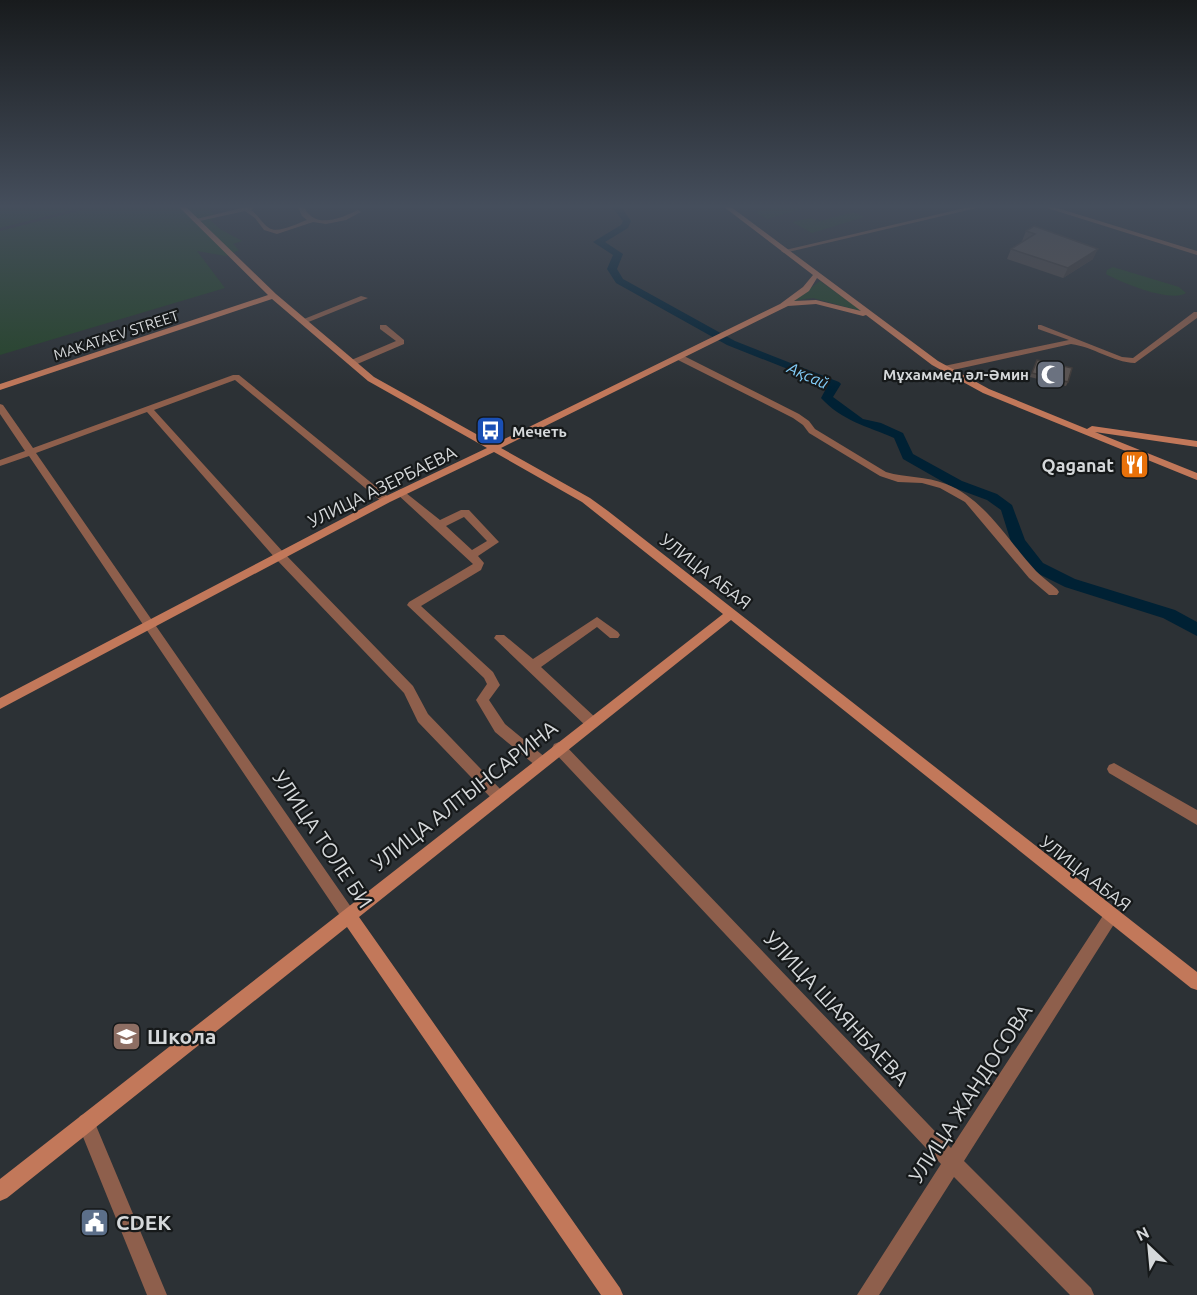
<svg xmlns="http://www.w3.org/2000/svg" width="1197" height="1295" font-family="Ubuntu,sans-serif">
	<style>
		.green { fill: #254429 }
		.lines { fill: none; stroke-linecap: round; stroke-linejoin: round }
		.river { fill: #002134; fill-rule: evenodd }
		.street { fill: #8e5f4c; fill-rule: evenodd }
		.secondary { fill: #c2785a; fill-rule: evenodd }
		.wall { fill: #4e4846 }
		.shaded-wall { fill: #403b39 }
		.building { fill: #5b5451; stroke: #403b39; stroke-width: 1.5 }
		.labels { text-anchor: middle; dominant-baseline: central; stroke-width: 4.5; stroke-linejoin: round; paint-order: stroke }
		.far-street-label { font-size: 15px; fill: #d5d8da; stroke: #16191a }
		.far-poi-label { font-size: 15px; font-weight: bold; fill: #d5d8da; stroke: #16191a; text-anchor: end }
		.far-water-label { font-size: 16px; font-style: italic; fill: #82ccf8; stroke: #16191a }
		.poi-label { font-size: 18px; font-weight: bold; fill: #d5d8da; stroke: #16191a; text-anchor: end }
		.street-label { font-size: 18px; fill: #d5d8da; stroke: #16191a }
		.near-street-label { font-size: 21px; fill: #d5d8da; stroke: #16191a }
		.near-poi-label { font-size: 21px; font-weight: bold; fill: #d5d8da; stroke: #16191a; text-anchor: start }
	</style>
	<rect width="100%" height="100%" fill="#2c3135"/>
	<path class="green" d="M0,207H84L0,228Z
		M93,207H208L217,218L210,220L220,229L242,241L233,244L239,250L226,256L197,251L225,288L0,355V231Z
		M775,207H805V208L767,219L755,212Z
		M854,212L864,217L812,233L792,222L810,218L820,221Z
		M1113,267L1179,287L1186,293C1171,303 1122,283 1106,274L1107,270Z
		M820,281L864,312L813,298L793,301Z"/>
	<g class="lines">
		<path class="river" d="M612,207H621L631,221L628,228L605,242L623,254L617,269L623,279L735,341L839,382L841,384L833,397L863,419L881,423L903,433L913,454L962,481L997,494L1012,505L1025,540L1043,563L1075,579L1175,610L1197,622V636L1163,618L1065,587L1033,571L1011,542L1001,510L987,500L952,487L903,459L894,438C867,426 842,421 821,398L828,385L727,345L616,283L607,269L613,255L593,242L621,225L623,221Z"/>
		<path class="street" d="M246,207H255L251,210C258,215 263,224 269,228C278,234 298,223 307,220L302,216L298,207H304C315,230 341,218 358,210L361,212L346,220L326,224L313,222L277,234L264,230L255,218L245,211L195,222L192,220Z
			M969,207H981L784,253L781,251Z
			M1044,207H1054L1197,251V255Z
			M361,296L368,298L306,323L299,321Z
			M1194,312H1197V318L1135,363C1112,362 1094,347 1071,344L944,372L940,369L944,366L1069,340L1038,329V325H1041L1122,357L1133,358Z
			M380,325H386L404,340V344L355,365H349V361L396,341L380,329Z
			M678,356H684L799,414L809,421L815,429L886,472C906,478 926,476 946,484C985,499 1008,541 1036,571C1042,577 1050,583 1057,589L1059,592L1057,595H1049L1029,578L965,502L940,488L922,483L898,482L880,476L809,433L803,425L793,418L678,360Z
			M233,375H239L390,498V502H382L235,380L154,410L284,553L413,686L428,714L503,792L505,796L503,800L498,802L493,800L418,722L404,693L276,559L147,412L36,453L353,910L356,915L353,920L348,923L343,920L29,456L0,466V460L25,451L0,414V404L3,405L33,448Z
			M401,489L440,520L461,510H469L499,542L478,556L484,563L481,570L421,606L493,672L500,685L489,700L505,724L546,758L548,762L546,766L541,768L536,766L495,732L476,700L487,684L484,678L407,605L409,602L473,564L397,494L396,492ZM464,517L487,541L472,550L446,526Z
			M597,617L618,632L620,635L618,638H610L597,627L541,667L597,719L598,723L597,727L592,728L587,727L494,638L496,635H504L533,659Z
			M559,742L564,744L951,1148L1106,911L1111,908L1116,911L1119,916L1116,921L964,1161L1091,1288L1094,1295H1070L954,1177L879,1295H857L941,1164L554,752L552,748L554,744Z
			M1114,763L1197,810V825L1109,773L1107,769L1109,765Z
			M86,1113L92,1116L167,1295H147L77,1122L80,1116Z"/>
		<path class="secondary" d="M179,207H186L276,294L374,377L494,444L780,304L803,287L813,275L724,207H731L938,361L989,389L1087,429L1092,426L1197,441V447L1095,432L1197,473V480L983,393L932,365L866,315L863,316L816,304L788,306L501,448L590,498L608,511L1197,972V990L1191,988L731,620L359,917L620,1288L623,1295H601L347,927L7,1198L0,1201V1179L723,614L582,502L494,452L390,502L0,709V698L382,498L487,448L368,381L272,299L0,390V384L268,295ZM817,278L861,311L816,300L794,301L809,291Z"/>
	</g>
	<path class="wall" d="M1034,226L1093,259L1063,278L1007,259L1011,249L1023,241H1022L1026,231Z
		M1037,360L1068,382L1066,386L1030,377Z"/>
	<path class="shaded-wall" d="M1098,249L1093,259L1063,278L1068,268Z"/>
	<path class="building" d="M1034,226L1098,249L1068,268L1011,249L1035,234L1026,231Z
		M1037,360L1072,368L1068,382L1032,373Z"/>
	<linearGradient id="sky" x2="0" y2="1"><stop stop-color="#181b1d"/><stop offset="0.53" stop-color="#454e5c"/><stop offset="1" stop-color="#454e5c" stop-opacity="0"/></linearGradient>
	<rect width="1197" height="389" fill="url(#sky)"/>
	<defs>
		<symbol id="mosque-square" viewBox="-11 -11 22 22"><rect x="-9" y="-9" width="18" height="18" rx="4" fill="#6b7280" stroke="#16191a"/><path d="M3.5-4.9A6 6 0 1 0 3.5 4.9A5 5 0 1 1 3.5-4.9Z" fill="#fff"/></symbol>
		<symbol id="bus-square" viewBox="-11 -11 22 22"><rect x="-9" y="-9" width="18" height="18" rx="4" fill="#1a4fb4" stroke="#16191a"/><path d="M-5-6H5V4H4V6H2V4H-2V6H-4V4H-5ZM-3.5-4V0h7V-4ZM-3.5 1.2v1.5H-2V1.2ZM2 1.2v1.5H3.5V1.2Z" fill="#fff"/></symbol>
		<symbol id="restaurant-square" viewBox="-11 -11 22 22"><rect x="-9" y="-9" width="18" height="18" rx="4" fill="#e8710a" stroke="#16191a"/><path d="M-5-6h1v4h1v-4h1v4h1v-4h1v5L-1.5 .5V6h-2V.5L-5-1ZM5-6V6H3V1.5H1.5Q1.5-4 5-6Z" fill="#fff"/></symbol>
		<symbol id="school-square" viewBox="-11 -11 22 22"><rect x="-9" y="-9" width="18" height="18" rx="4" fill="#8d6e63" stroke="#16191a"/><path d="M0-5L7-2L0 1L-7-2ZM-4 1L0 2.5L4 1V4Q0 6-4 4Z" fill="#fff"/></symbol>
		<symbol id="civic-square" viewBox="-11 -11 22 22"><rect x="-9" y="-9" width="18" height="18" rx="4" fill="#5c6f8a" stroke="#16191a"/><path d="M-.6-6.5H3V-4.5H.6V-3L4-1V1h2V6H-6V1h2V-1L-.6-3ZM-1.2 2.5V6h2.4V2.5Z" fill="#fff"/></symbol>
	</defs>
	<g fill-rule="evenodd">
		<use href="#mosque-square" x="1034" y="358" width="33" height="33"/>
		<use href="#bus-square" x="474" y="414" width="33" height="33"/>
		<use href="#restaurant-square" x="1118" y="448" width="33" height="33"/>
		<use href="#school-square" x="110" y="1020" width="33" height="33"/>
		<use href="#civic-square" x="78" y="1206" width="33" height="33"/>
	</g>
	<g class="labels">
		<g class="far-street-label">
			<text transform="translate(116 335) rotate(-18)">MAKATAEV STREET</text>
		</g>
		<g class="far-poi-label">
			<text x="1029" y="374">Мұхаммед әл-Әмин</text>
			<text x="512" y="431" text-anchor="start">Мечеть</text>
		</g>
		<g class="far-water-label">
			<text transform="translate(808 375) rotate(24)">Ақсай</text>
		</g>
		<g class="poi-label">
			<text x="1114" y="465">Qaganat</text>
		</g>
		<g class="street-label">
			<text transform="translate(382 486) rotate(-26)">УЛИЦА АЗЕРБАЕВА</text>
			<text transform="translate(706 571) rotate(38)">УЛИЦА АБАЯ</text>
			<text transform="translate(1086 873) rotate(38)">УЛИЦА АБАЯ</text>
		</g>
		<g class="near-street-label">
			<text transform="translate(464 795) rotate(-38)">УЛИЦА АЛТЫНСАРИНА</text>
			<text transform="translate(323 839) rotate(56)">УЛИЦА ТОЛЕ БИ</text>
			<text transform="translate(837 1008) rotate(47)">УЛИЦА ШАЯНБАЕВА</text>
			<text transform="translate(970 1093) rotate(-57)">УЛИЦА ЖАНДОСОВА</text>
		</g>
		<g class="near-poi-label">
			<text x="147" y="1036">Школа</text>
			<text x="116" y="1222">CDEK</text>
		</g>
	</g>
	<g transform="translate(1149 1247) rotate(334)" stroke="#16191a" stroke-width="4.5" paint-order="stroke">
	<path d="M0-4.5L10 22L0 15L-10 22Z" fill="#d5d8da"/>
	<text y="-9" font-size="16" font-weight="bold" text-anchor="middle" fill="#d5d8da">N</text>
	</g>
</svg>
